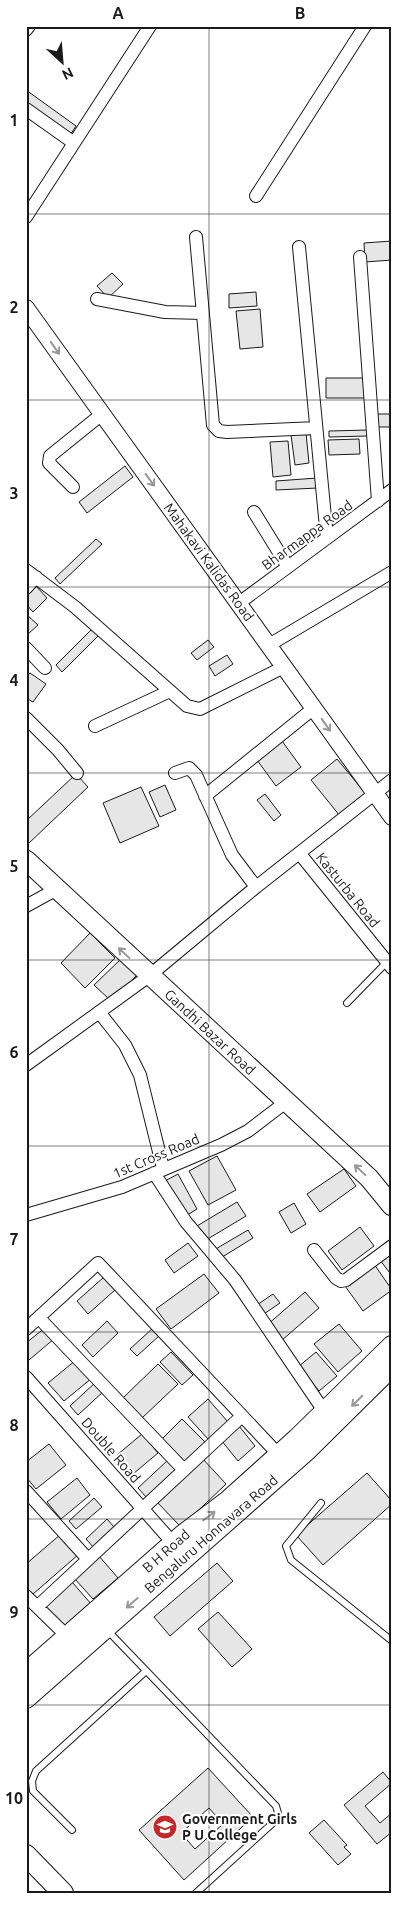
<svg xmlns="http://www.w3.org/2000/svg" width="418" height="1919" font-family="Ubuntu,sans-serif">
<rect width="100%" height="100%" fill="#fff"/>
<path fill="#e6e6e6" stroke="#1a1a1a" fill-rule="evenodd" d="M26,90l50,36 -7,11 -43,-31z
M392,241v19l-27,2 -1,-19z
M112,273l11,11 -15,14 -11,-12z
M256,292l1,14 -28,2v-14z
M260,309l3,38 -23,2 -4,-38z
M326,378h39v20h-39z
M374,414h18v13h-18z
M368,430v6l-39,1v-6z
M306,433l3,30 -14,2 -4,-30z
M359,439l1,15 -31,1 -1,-15z
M288,441l3,34 -18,2 -3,-35z
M125,466l8,11 -46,36 -8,-11z
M317,478l1,10 -42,2v-9z
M96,539l6,5 -42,40 -5,-6z
M35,585l12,13 -14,14 -7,-8v-11z
M26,614l12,11 -12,11z
M93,628l6,7 -37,37 -6,-7z
M208,640l6,7 -17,13 -6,-7z
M227,655l6,9 -18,12 -6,-10z
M30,673l16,11 -13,18 -7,-4v-21z
M282,741l19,26 -25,19 -19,-26z
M337,759l29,35 -26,22 -29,-36z
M76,774l12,13 -60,57 -2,-23z
M165,785l11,25 -16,7 -11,-25z
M141,787l18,39 -39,17 -17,-40z
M265,794l16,21 -7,6 -17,-21z
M90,933l25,25 -30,30 -24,-25z
M121,959l16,16 -26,26 -17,-16z
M217,1156l19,34 -28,15 -19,-34z
M344,1169l12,17 -36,26 -13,-18z
M178,1174l19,35 -13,8 -19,-36z
M237,1202l9,14 -40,24 -9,-14z
M294,1203l12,21 -15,9 -12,-21z
M360,1227l14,19 -32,24 -14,-19z
M248,1230l5,8 -34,21 -5,-9z
M188,1243l10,13 -24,17 -9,-13z
M392,1252v24l-12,-16z
M374,1264l18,26 -29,21 -18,-25z
M204,1274l15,19 -48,36 -15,-20z
M104,1277l11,13 -27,24 -11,-13z
M305,1292l14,16 -38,33 -14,-16z
M273,1294l7,9 -19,13 -7,-9z
M107,1321l11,12 -25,24 -11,-12z
M339,1324l23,27 -24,21 -24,-28z
M46,1327l9,11 -26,22 -3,-3v-14z
M153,1328l7,7 -23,21 -7,-7z
M171,1352l22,23 -11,10 -22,-23z
M316,1352l21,24 -18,15 -21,-24z
M76,1360l16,18 -28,23 -16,-18z
M158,1364l20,20 -36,34 -19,-20z
M97,1381l8,9 -27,25 -8,-9z
M208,1399l20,23 -20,17 -20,-22z
M182,1419l23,23 -21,20 -22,-23z
M239,1426l16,20 -17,15 -17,-21z
M142,1434l16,19 -25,21 -16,-19z
M49,1444l17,21 -30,24 -10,-12v-15z
M202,1458l24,26 -45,43 -25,-26z
M169,1459l9,9 -31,30 -9,-10z
M367,1473l25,28v3l-69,61 -27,-30z
M77,1478l13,17 -29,24 -14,-17z
M94,1498l8,9 -26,22 -7,-8z
M107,1519l8,9 -21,20 -8,-9z
M61,1534l18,20 -46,40 -7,-7v-23z
M99,1556l19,22 -25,21 -19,-21z
M217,1563l16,18 -63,55 -16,-19z
M72,1582l20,23 -29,24 -19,-23z
M218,1612l34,37 -20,18 -34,-38z
M208,1768l45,49 -69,63 -45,-50zM209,1808l14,16 -28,25 -14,-16z
M383,1772l9,11 -27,23 15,17 12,-10v19l-15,12 -33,-39z
M324,1820l23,25 -3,2 7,7 -13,11 -29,-32z"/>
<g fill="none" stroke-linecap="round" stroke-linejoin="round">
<defs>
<path id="service" d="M347,1003l40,-41
M321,1503l-35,43 5,14 101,81
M108,1631l168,175 2,7 -3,8 -79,72
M72,1830l-39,-39 -1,-10 4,-10 110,-100"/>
<path id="minor" d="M26,30l3,-4
M26,109l48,34
M256,196l109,-170
M26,217l124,-191
M196,237l17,188 6,6 8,1 89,-4
M299,247l28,291
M360,257l18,244
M97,299l68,13 38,1
M73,487l-24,-24 1,-7 52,-42
M254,512l34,55
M26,570l49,37 112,99 13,3 84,-42
M26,588l10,-11
M239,603l153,-113
M269,645l123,-73
M26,648l19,20
M26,718l32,32 19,23
M95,726l75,-35
M175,773l14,-5 7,7 36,80 24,32
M205,796l109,-88
M300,854l92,114
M26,906l31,-17
M99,1012l26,33 15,30 23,93
M26,1065l123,-89 107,-89 136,-107
M154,1173l32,49 49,58 89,131
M26,1215l96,-28 99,-42 27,-14 38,-29
M314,1250l22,28 5,3 5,-1 46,-34
M39,1318l145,152
M26,1329l72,-66 181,192
M26,1377l147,166
M26,1491l61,67
M26,1596l42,41
M37,1607l205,-191"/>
<path id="tertiary" d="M26,308l366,509"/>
<path id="secondary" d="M26,860l343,318 23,28"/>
<path id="primary" d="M26,1673l157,-138 45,-34 69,-62 95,-93
M26,1698l281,-248 85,-84
M26,1855l37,38"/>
</defs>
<use href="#service" stroke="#1a1a1a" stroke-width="8"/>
<use href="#minor" stroke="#1a1a1a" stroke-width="14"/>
<use href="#tertiary" stroke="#1a1a1a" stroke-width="18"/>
<use href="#secondary" stroke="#1a1a1a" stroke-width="21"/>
<use href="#primary" stroke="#1a1a1a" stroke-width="22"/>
<use href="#service" stroke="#fff" stroke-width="6"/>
<use href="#minor" stroke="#fff" stroke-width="12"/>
<use href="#tertiary" stroke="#fff" stroke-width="16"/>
<use href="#secondary" stroke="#fff" stroke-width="19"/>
<use href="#primary" stroke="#fff" stroke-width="20"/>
</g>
<defs><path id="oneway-shaft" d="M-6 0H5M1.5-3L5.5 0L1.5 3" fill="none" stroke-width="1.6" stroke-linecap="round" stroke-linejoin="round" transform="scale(1.25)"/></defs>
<g stroke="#989898">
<use href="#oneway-shaft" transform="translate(55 348) rotate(55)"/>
<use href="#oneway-shaft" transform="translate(150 480) rotate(54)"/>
<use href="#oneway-shaft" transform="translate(326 725) rotate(55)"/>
<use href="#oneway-shaft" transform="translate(124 953) rotate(-137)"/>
<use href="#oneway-shaft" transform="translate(360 1170) rotate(-137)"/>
<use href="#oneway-shaft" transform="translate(357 1401) rotate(135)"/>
<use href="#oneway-shaft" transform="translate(209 1516) rotate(-37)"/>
<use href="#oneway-shaft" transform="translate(132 1603) rotate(139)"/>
</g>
<path fill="none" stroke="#1a1a1a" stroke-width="1" stroke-opacity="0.55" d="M209,26v1867M26,214h366M26,400h366M26,587h366M26,773h366M26,960h366M26,1146h366M26,1332h366M26,1519h366M26,1705h366"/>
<defs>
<symbol id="university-disc" viewBox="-11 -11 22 22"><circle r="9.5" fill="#c62828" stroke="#fff"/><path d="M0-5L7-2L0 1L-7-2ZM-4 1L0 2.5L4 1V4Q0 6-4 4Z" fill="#fff"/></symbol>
</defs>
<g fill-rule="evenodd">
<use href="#university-disc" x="151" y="1813" width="28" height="28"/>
</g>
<g text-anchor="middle" stroke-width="4" stroke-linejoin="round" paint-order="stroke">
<g font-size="14" fill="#1a1a1a" stroke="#fff">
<text transform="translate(307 535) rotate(-36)" y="5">Bharmappa Road</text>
<text transform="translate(209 562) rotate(54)" y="5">Mahakavi Kalidas Road</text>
<text transform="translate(348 890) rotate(51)" y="5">Kasturba Road</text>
<text transform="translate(210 1032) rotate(43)" y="5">Gandhi Bazar Road</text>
<text transform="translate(156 1156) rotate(-23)" y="5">1st Cross Road</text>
<text transform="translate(111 1450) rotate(49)" y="5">Double Road</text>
<text transform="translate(211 1534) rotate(-41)" y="5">Bengaluru Honnavara Road</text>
<text transform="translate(166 1551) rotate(-41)" y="5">B H Road</text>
</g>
<g font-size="14" font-weight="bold" fill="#1a1a1a" stroke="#fff" text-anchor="start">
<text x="182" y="1824">Government Girls<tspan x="182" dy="16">P U College</tspan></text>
</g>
</g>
<rect width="418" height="1919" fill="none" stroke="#ffffff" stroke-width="55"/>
<g transform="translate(62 62) rotate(154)" stroke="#ffffff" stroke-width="4" paint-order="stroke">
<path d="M0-4L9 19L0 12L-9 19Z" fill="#1a1a1a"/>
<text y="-8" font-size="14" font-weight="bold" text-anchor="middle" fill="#1a1a1a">N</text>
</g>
<rect x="28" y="28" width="362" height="1864" fill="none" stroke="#1a1a1a" stroke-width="2"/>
<g font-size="16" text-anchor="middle" font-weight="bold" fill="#1a1a1a">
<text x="118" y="19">A</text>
<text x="300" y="19">B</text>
<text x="14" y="126">1</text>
<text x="14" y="313">2</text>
<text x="14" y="499">3</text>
<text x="14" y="686">4</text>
<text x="14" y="872">5</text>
<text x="14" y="1058">6</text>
<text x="14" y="1245">7</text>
<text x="14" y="1431">8</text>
<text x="14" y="1618">9</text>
<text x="14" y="1804">10</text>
</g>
</svg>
